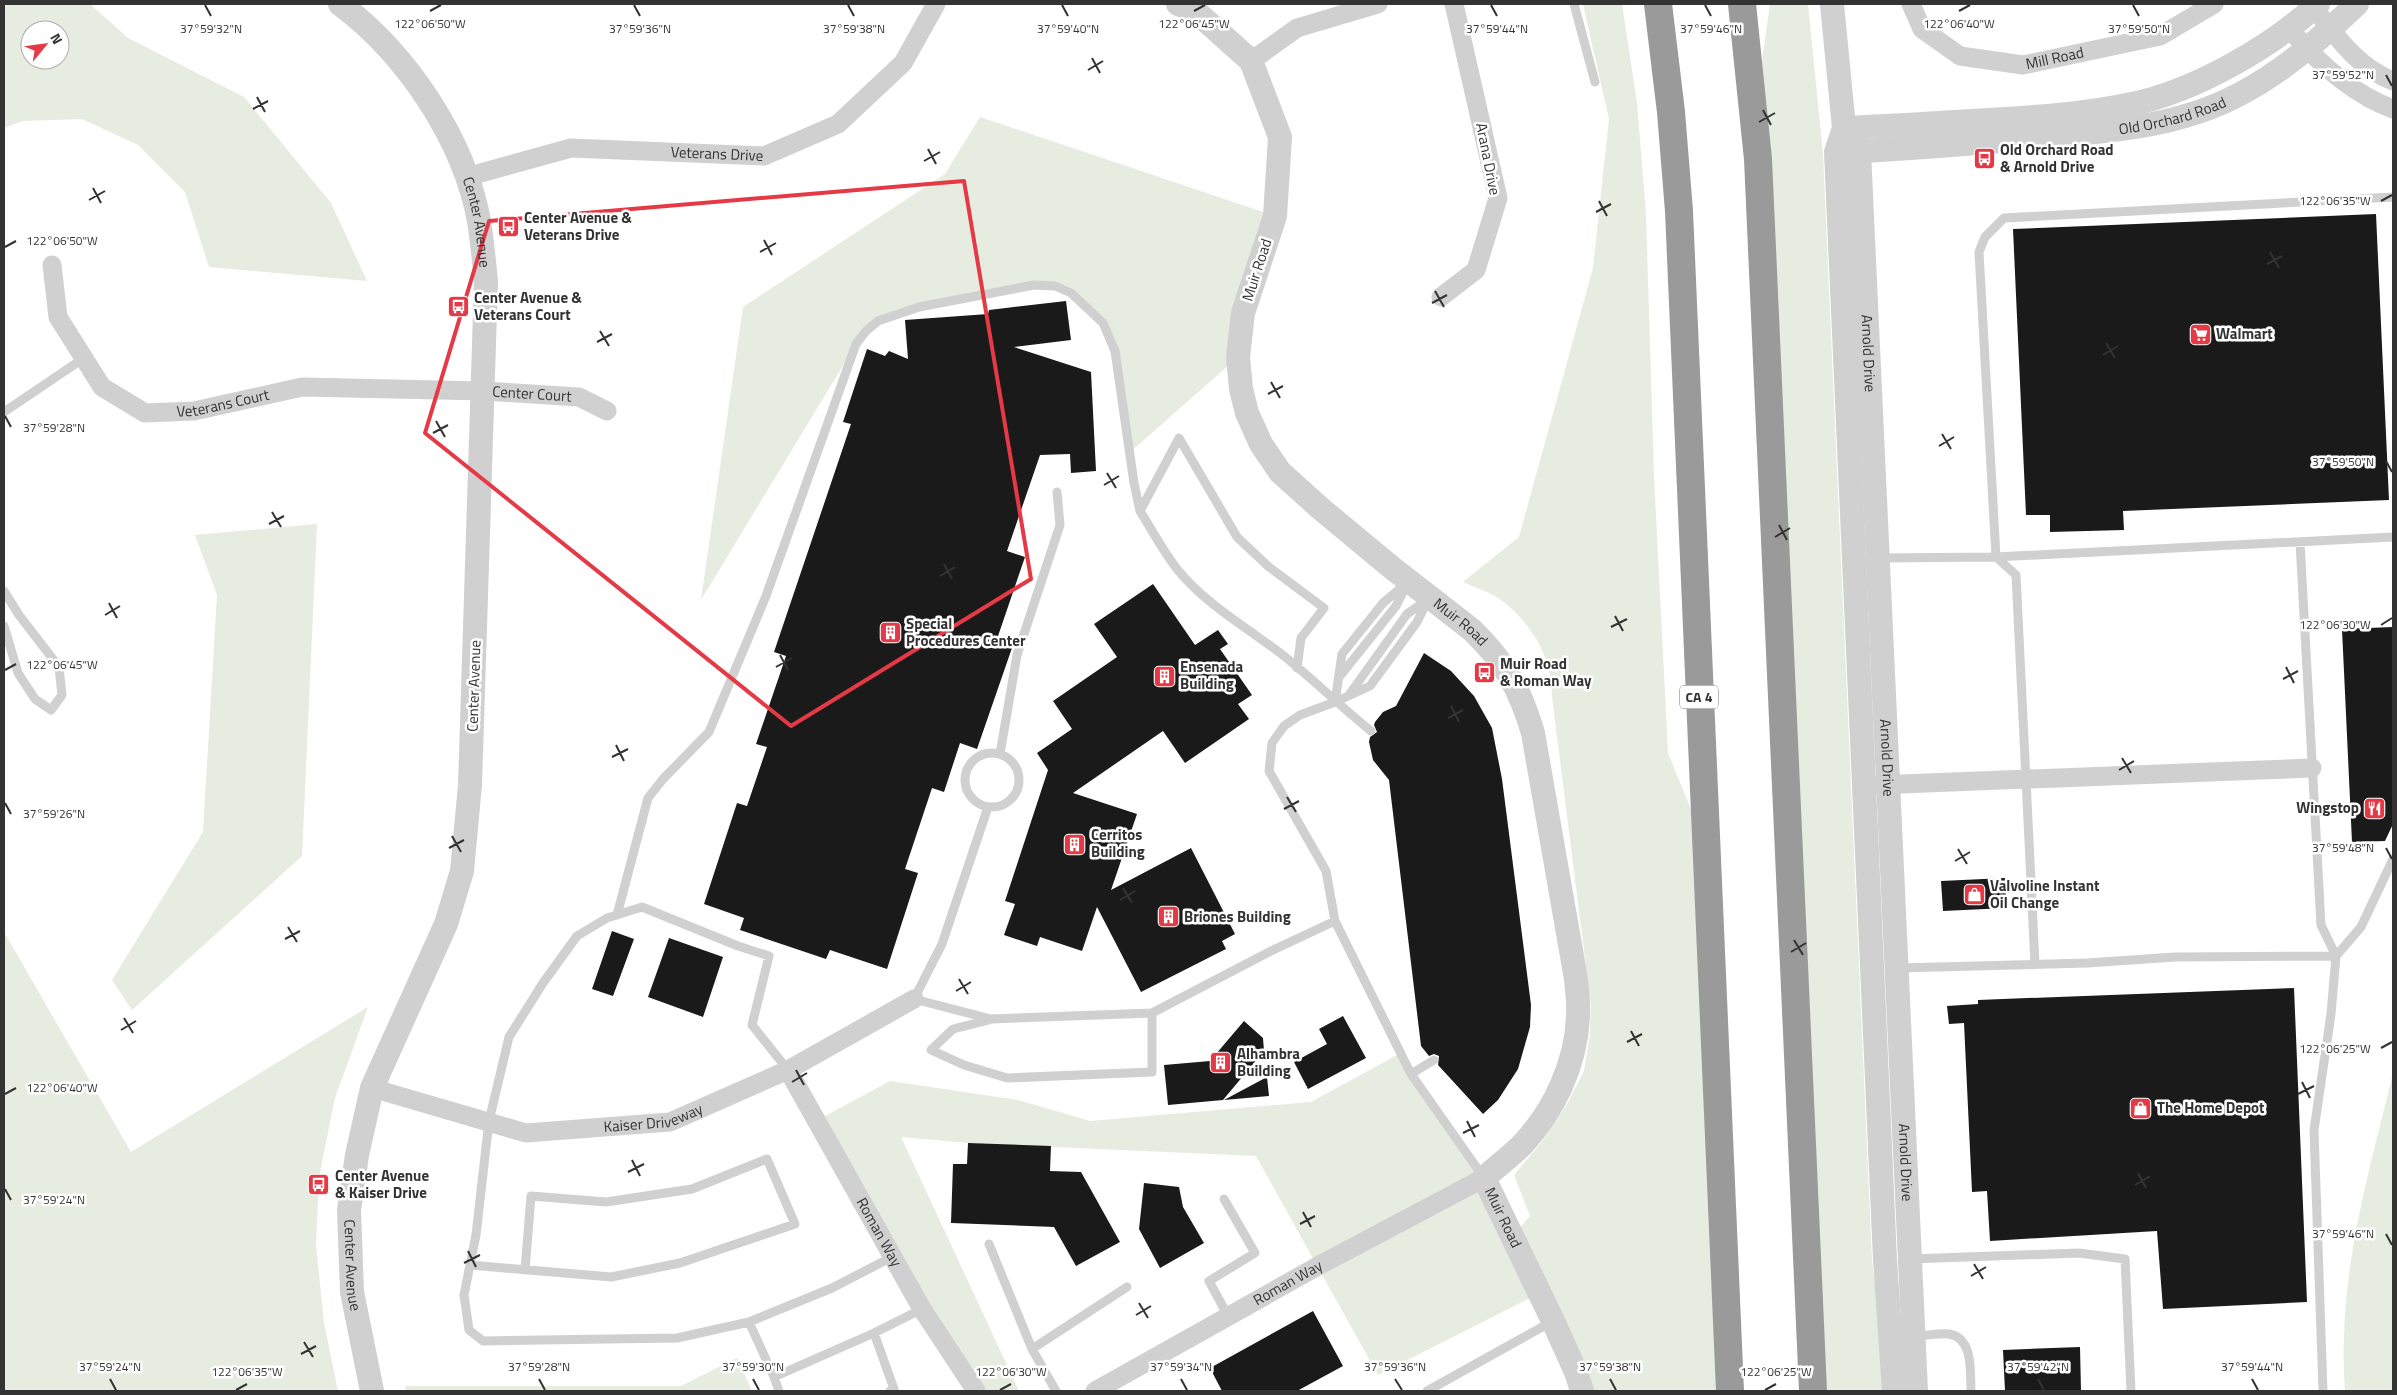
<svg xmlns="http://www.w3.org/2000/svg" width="2397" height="1395" font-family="'Titillium Web',sans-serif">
<rect width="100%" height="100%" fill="#fff"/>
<path fill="#e6ecdf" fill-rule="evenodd" d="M4,4h86l38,34 116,59 87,106 36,78 -158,-14 -24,-75 -47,-47 -56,-26 -59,2 -19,7zM30,30h30v30h-30z
M1583,4h39l15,99 9,111 8,262 14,277 38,93 24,545h-148l-42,-98 -162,82 -122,-219 -288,-13 -67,-6 118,254h-45l-158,-270 74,-40 128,19 72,21 221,-19 90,-49 67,101 45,81 17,-19 -16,-41 30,-36 22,-33 18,-35 6,-37 1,-28 -39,-309c0,-38 -17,-69 -47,-94 -11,-10 -29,-15 -42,-21l56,-45 74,-269 16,-149z
M1770,4h38l15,150 49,1106 15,131h-74l-58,-1279z
M980,117l295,99 -37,141 -109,96 -19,-117 -39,-43 -37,-8 -156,36 -22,23 -155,256 42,-293 202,-133z
M317,524l-15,332 -170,154 -20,-30 91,-148 14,-237 -22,-60z
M4,932l127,220 237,-145 -33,91 -16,79 -3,68 8,78 14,68h-334z
M2393,1073v318h-48c-1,-17 -2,-35 -1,-53 2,-90 28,-178 49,-265z
M737,1358l15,33h-346l-1,-5h276z"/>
<path fill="#1a1a1a" d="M2376,214l13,286 -266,11 1,19 -74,2v-17h-24l-13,-286z
M1066,301l5,39 -57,7 77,25 5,99 -25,2 -1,-19 -30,1 -33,96 18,6 -28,82 16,6 -36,104 -17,-6 -16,49 -12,-4 -27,81 13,4 -31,96 -57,-19 -4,9 -86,-29 4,-12 -40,-14 33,-101 10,3 20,-59 -11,-3 30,-88 -12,-4 77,-228 -8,-2 24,-73 18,7 4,-5 19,8 -3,-39 83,-6 1,-4z
M1153,584l42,61 23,-15 10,14 -8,5 32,46 -14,9 11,15 -64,44 -22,-32 -90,62 64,21 -26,76 80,-42 44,86 -13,7 4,8 -85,43 -44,-85 -15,44 -42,-14 -3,9 -33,-11 11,-31 -10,-3 43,-131 -11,-17 35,-24 -19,-28 64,-44 -23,-33z
M2393,627v197l-8,17 -33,1 -10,-213z
M1424,653l27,18 23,25 18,32 10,51 29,226 -1,22 -12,42 -20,31 -15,14 -45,-49 1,-9 -5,-2 -5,2 -8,-10 -32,-266 -16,-20 -4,-18 1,-5 7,-5 -3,-7 1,-3 8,-10 13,-6z
M2005,878l2,30 -64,3 -2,-30z
M612,931l22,8 -21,57 -21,-7z
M669,938l54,19 -20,60 -55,-20z
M2294,988l13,314 -144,7 -6,-78 -167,10 -3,-50 -15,1 -8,-169 -15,1 -2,-18 31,-2v-4z
M1343,1016l23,42 -58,31 -14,-27 33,-18 -8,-15z
M1244,1021l19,17 1,13 -41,49 -55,5 -4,-40 46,-4z
M1267,1077l2,19 -45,4z
M968,1143l83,3 -1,25 31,1 39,70 -44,24 -22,-39 -103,-4 2,-59h14z
M1144,1183l35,4 4,20 21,36 -44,25 -21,-39z
M1313,1311l30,55 -46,25h-75l-12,-23z
M2080,1347l1,44h-76l-2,-41z"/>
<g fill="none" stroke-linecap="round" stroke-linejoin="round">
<path stroke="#d0d0d0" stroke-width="9" d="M1574,4l21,78
M4,412l80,-54
M1879,558l117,-1 397,-20
M4,591l15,24 40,52 3,28 -11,15 -16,-11 -17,-26 -14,-47
M1297,668l4,-30 23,-30 -55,-41 -32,-30 -58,-99 -39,73c12,19 23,40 37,58 29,36 71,59 107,87 30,24 57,51 87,75
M1340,676l56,-70 10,-20
M1349,695l58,-81 20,-14
M1335,702l7,-48 41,-51 25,-21
M965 780a27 27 0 1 1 54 0a27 27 0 1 1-54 0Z
M1000,754l17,-99 43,-130 -3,-33
M988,807l-46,137 -28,55 77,20 161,-6 119,-62 64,-30 76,153 73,104
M617,915l31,-117 15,-19 46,-47 57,-136 90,-252 10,-13 12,-10 41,-14 115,-22 21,1 16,7 32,30 12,28 19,132 6,28
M1335,921l-9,-50 -57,-100 3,-28 12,-17 16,-11 35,-13 35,-16 47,-64 12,-24
M2035,964l-19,-389 -20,-18 -17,-305 6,-15 19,-19 389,-21
M1898,968l189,-5 88,-6 161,-1 -15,-31 -21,-383
M989,1020l-36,9 -22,21 33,15 43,13 145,-6v-59
M788,1070l-36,-45 17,-69 -31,-10 -96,-39 -35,11 -30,18 -34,47 -34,54 -20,84 -13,114 -12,60 5,35 14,11 194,-3 72,-16 25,55 100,-44 48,-24
M1411,1074l23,-14
M1224,1199l31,54 -46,28 19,35
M989,1244l43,105 24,42
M1911,1259l168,-6 46,6 6,132
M470,1265l141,12 69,-14 115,-39 -28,-65 -75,30 -86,13 -75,-6 -6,74
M749,1322l83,-34 60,-31
M874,1333l20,56 -4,2
M1914,1336c11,0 25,-3 35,-2 25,4 21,39 22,57
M1032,1349l95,-62
M774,1377l5,14
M1427,1391l126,-70
M2323,1391l-9,-261 17,-116 5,-58 25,-29 32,-68"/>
<g stroke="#d0d0d0" stroke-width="19">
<path id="s1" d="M1911,4l11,25 38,27 63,9 137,-29 54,-32"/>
<path d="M2314,8c23,29 43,59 79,73"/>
<path d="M2289,28c28,34 61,65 104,81"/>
<path d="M1251,61l46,-33 81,-24"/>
<path id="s2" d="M466,177l105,-29 193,8 74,-32 65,-61 33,-59"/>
<path id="s3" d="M52,265l6,52 44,70 43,26 49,-2 108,-24 182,4 95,6 28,14"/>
<path d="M1441,297l35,-27 22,-72 -44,-194"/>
<path d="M1876,785l436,-17"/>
<path id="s4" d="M788,1070l134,239 54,82"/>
<path id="s5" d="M372,1088l154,45 144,-11 118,-52 126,-71"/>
<path id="s6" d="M1095,1391l223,-125 166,-88"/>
</g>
<g stroke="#d0d0d0" stroke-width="24">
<path id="s7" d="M340,4c66,49 124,135 139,217 3,19 5,40 7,60l-16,504 -8,86 -16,53 -74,164 -15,67 -8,55 3,82 20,99"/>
<path id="s8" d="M1178,4l16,6 57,51 29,76 -5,79 -32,97 -5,44 3,32 6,24 14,31 19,28 40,36 71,59 81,63c33,32 48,59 61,103l43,246c1,12 3,25 2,38 -2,47 -24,94 -56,128 -12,12 -26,22 -38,33l69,143 23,51 6,19"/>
<path d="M1832,4l12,124 -8,24 49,1108 9,131"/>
<path id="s9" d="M1844,128l15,23 57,1240"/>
<path d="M1844,128c48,-2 96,-5 145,-8 48,-3 96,-6 143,-16 63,-13 139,-57 186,-100"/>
<path id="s10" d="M1844,152c61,-3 122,-8 182,-13 73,-7 149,-10 214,-45 44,-23 82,-57 117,-90"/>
</g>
<path stroke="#9a9a9a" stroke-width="28" d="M1658,4l13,108 8,99 51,1180
M1742,4l16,155 55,1232"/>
</g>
<path fill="none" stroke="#e63946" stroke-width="4" stroke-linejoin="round" d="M964,181l67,398 -240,147 -366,-293 64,-212z"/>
<path fill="none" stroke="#333" stroke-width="2" d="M205,5l6,11M634,5l6,11M848,5l6,11M1062,5l6,11M1491,5l6,11M1705,5l6,11M2133,5l6,11M430,11l11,-6M1194,11l11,-6M1959,11l11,-6M1092,58l8,15M1088,70l15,-9M2386,75l6,11M257,97l8,15M253,109l15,-8M1763,110l8,15M1759,122l16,-9M928,149l8,15M924,161l16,-9M93,188l8,15M89,200l16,-9M1599,201l8,15M2381,201l11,-6M1596,212l15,-8M764,240l8,15M5,247l11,-6M760,252l16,-9M2270,252l9,16M2267,264l15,-8M1435,291l9,16M1432,303l15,-8M600,331l9,15M597,342l15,-8M2106,343l9,15M2103,355l15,-9M1271,382l9,16M1268,394l15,-8M5,416l6,11M436,421l9,16M433,433l15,-8M1942,434l9,15M1939,446l15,-9M2386,461l6,11M1107,473l9,15M1104,485l15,-9M272,512l9,15M269,524l15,-8M1779,525l8,15M1775,537l15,-9M944,564l8,15M940,576l15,-9M109,603l8,15M105,615l15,-9M1615,616l8,15M2381,625l11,-7M1611,627l16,-8M780,655l8,15M776,667l16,-9M2286,667l8,16M5,670l11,-6M2283,679l15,-8M1451,706l8,16M1448,718l15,-8M616,745l8,16M612,757l16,-8M2122,758l9,15M2119,770l15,-9M1287,797l9,15M5,803l6,11M1284,809l15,-8M452,836l9,16M449,848l15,-8M2386,848l6,11M1958,849l9,15M1955,861l15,-9M1123,888l9,15M1120,900l15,-9M288,927l9,15M285,939l15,-8M1794,940l9,15M1791,952l15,-9M959,979l9,15M956,991l15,-9M124,1018l9,15M121,1030l15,-9M1631,1031l8,15M1627,1042l15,-8M2381,1048l11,-6M796,1070l8,15M792,1082l15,-9M2302,1082l8,16M5,1094l11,-6M2298,1094l16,-8M1467,1121l8,16M1463,1133l16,-8M632,1160l8,16M628,1172l16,-8M2138,1173l8,15M2135,1185l15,-9M5,1189l6,11M1303,1212l8,15M1300,1224l15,-8M2386,1234l6,11M468,1251l8,16M464,1263l16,-8M1974,1264l9,15M1971,1276l15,-9M1139,1303l9,15M1136,1315l15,-9M304,1342l9,15M301,1354l15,-8M110,1379l6,11M539,1379l6,11M753,1379l6,11M1181,1379l6,11M1395,1379l7,11M1610,1379l6,11M2038,1379l6,11M2252,1379l6,11M236,1390l11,-6M1000,1390l11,-6M1765,1390l11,-6"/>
<defs>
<symbol id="bus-square" viewBox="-11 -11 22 22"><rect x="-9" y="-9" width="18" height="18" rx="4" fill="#e63946" stroke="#fff"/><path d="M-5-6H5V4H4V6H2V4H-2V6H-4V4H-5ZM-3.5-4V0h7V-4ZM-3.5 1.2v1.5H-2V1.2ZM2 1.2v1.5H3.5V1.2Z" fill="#fff"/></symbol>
<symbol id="supermarket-square" viewBox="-11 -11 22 22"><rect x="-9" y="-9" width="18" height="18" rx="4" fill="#e63946" stroke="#fff"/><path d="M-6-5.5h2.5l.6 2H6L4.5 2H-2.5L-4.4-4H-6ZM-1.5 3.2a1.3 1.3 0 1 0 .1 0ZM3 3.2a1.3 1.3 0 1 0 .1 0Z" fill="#fff"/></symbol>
<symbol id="building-square" viewBox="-11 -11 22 22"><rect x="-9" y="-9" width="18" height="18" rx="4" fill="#e63946" stroke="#fff"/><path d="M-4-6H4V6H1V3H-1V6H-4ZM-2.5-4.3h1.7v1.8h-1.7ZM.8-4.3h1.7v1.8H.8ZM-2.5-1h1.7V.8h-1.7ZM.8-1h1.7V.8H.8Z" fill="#fff"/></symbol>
<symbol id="restaurant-square" viewBox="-11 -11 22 22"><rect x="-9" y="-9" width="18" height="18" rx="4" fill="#e63946" stroke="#fff"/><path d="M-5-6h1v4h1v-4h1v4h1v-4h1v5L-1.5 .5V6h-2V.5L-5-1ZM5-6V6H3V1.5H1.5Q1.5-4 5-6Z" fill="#fff"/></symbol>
<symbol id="shop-square" viewBox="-11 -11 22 22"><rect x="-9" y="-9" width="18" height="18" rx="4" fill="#e63946" stroke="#fff"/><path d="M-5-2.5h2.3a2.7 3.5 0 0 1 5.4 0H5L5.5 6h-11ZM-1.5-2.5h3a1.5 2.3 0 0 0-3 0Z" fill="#fff"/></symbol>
</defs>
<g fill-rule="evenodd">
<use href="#bus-square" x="1972" y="146" width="25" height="25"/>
<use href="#bus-square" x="496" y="214" width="25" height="25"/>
<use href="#bus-square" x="446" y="294" width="25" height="25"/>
<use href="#supermarket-square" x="2188" y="322" width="25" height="25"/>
<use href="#building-square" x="878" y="620" width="25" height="25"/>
<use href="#bus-square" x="1472" y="660" width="25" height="25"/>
<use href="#building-square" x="1152" y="664" width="25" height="25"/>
<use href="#restaurant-square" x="2362" y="796" width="25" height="25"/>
<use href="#building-square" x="1062" y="832" width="25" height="25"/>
<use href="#shop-square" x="1962" y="882" width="25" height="25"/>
<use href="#building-square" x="1156" y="904" width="25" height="25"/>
<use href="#building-square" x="1208" y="1050" width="25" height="25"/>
<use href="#shop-square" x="2128" y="1096" width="25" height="25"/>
<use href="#bus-square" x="306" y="1172" width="25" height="25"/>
</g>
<g text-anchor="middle" stroke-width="5" stroke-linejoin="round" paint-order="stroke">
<rect fill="#fff" stroke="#707070" stroke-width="1" x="1680" y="685.5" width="38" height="23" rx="4"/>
<g font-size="14" font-weight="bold" fill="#333">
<text x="1699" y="702">CA 4</text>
</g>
<g font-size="15" fill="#333" stroke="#fff">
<text dy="5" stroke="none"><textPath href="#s1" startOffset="170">Mill Road</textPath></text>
<text dy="5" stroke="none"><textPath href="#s10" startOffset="331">Old Orchard Road</textPath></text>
<text dy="5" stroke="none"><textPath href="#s2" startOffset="255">Veterans Drive</textPath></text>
<text transform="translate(1488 159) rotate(79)" y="5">Arana Drive</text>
<text dy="5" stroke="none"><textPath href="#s7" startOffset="264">Center Avenue</textPath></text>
<text transform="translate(1257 270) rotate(-72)" y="5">Muir Road</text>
<text dy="5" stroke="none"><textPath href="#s9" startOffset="230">Arnold Drive</textPath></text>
<text dy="5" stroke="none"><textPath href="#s3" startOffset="575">Center Court</textPath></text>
<text dy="5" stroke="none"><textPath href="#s3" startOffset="264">Veterans Court</textPath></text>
<text dy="5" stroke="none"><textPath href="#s8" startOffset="760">Muir Road</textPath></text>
<text transform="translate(474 686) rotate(-88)" y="5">Center Avenue</text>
<text dy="5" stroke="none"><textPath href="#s9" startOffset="635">Arnold Drive</textPath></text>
<text dy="5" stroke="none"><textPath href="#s5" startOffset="289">Kaiser Driveway</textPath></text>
<text dy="5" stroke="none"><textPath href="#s9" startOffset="1040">Arnold Drive</textPath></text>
<text dy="5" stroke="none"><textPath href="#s8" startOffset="1420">Muir Road</textPath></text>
<text dy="5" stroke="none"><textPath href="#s4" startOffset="186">Roman Way</textPath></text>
<text dy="5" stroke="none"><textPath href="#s7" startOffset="1329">Center Avenue</textPath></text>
<text dy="5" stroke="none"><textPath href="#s6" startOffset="221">Roman Way</textPath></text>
</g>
<g font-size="15" font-weight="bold" fill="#333" stroke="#fff" text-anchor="start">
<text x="2000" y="155">Old Orchard Road<tspan x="2000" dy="17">&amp; Arnold Drive</tspan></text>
<text x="524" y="223">Center Avenue &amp;<tspan x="524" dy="17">Veterans Drive</tspan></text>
<text x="474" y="303">Center Avenue &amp;<tspan x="474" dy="17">Veterans Court</tspan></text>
<text x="2216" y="339">Walmart</text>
<text x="906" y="629">Special<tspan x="906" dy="17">Procedures Center</tspan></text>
<text x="1500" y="669">Muir Road<tspan x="1500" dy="17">&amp; Roman Way</tspan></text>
<text x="1180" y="672">Ensenada<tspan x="1180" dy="17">Building</tspan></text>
<text x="2359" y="813" text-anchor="end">Wingstop</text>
<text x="1091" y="840">Cerritos<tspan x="1091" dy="17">Building</tspan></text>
<text x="1990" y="891">Valvoline Instant<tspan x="1990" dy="17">Oil Change</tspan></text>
<text x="1184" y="922">Briones Building</text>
<text x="1237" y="1059">Alhambra<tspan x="1237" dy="17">Building</tspan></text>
<text x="2157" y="1113">The Home Depot</text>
<text x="335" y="1181">Center Avenue<tspan x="335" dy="17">&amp; Kaiser Drive</tspan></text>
</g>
</g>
<g font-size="12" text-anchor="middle" fill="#333" stroke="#fff" stroke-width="5" stroke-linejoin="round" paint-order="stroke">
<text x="430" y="28">122°06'50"W</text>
<text x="1194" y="28">122°06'45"W</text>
<text x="1959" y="28">122°06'40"W</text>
<text x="211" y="33">37°59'32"N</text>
<text x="640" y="33">37°59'36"N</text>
<text x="854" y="33">37°59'38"N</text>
<text x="1068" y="33">37°59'40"N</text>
<text x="1497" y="33">37°59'44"N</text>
<text x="1711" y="33">37°59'46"N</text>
<text x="2139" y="33">37°59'50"N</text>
<text x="2343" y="79">37°59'52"N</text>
<text x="2335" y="205">122°06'35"W</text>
<text x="62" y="245">122°06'50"W</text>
<text x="54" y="432">37°59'28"N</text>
<text x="2343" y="466">37°59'50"N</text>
<text x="2335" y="629">122°06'30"W</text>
<text x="62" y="669">122°06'45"W</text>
<text x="54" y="818">37°59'26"N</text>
<text x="2343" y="852">37°59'48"N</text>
<text x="2335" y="1053">122°06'25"W</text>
<text x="62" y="1092">122°06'40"W</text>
<text x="54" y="1204">37°59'24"N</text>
<text x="2343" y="1238">37°59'46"N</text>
<text x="110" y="1371">37°59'24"N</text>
<text x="539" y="1371">37°59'28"N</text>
<text x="753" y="1371">37°59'30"N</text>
<text x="1181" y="1371">37°59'34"N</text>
<text x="1395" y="1371">37°59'36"N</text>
<text x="1610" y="1371">37°59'38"N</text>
<text x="2038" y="1371">37°59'42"N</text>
<text x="2252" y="1371">37°59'44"N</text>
<text x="247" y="1376">122°06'35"W</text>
<text x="1011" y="1376">122°06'30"W</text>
<text x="1776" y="1376">122°06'25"W</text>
</g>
<rect width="2397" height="1395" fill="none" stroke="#333333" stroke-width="10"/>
<g transform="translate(45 45) rotate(61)"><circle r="24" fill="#ffffff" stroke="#adadad"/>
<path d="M0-4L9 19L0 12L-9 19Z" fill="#e63946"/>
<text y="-8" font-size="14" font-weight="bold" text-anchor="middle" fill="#333333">N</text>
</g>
</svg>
